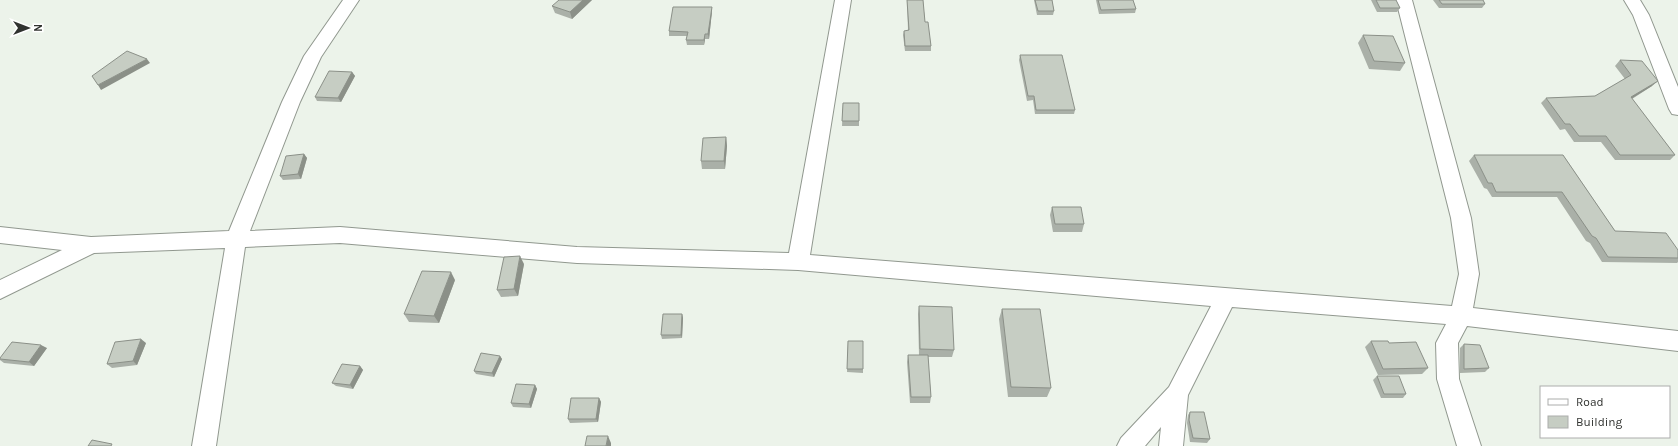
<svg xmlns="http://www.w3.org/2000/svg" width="1678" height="446" font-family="Karla,sans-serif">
<rect width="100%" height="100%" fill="#ecf3ea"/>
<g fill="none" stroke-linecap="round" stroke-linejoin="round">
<defs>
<path id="street" d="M343,0h16l-38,57 -21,45 -50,129 90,-4 237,20 212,6 46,-253h16l-41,255 642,51 7,-32 -8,-56 -55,-218h16l59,218 8,56 -6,34 205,23v20l-211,-25 -9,17 1,36 22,67h-24l-20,-67 -1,-36 10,-19 -214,-17 -44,88 -5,51h-24l2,-19 -16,19h-28l4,-8 48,-51 42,-81 -413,-36 -221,-7 -237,-20 -95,4 -29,199h-24l33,-198 -131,5 -94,46v-19l62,-30 -62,-7v-16l91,10 138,-6 53,-129 22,-46z
M1624,0h16l9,15 29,72v28l-6,-1 -3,-5 -36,-94z"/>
</defs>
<use href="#street" stroke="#91988f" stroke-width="2"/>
<use href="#street" fill="#fff" fill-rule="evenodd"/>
</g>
<path fill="#aab0a8" d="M592,0l-20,19 -17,-6 -3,-7z
M907,0h16l2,22 6,24v5h-26l-2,-16 1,-4 4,-1z
M1034,0h18l2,11 -1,4h-16z
M1096,0h37l3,9 -1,4 -36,1z
M1371,0h25l4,8 -3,4h-20z
M1433,0h50l2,4 -3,4h-43z
M712,7v4l-3,28h-4l-1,6h-17l-1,-5 1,-4h-18v-5z
M1363,35l42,28 -5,8 -31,-2 -11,-26z
M1020,55l55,55 -1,4h-39l-2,-14 -6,1 -8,-41z
M1620,60l32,26 -20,13 43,56 -5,5h-55l-14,-18h-27l-9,-13 -5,1 -19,-27 5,-5 49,-2 30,-17 -10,-13z
M352,72l3,4 -14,26 -24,-1 -2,-4z
M843,103h16v23h-17z
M726,137l1,9 -2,23h-23l-1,-8z
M304,154l3,4 -6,21 -18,1 -3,-4z
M1474,155h89l52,76 63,19v12l-1,1 -75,-1 -12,-19 -4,-2 -29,-44h-65l-5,-8 -3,-1 -15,-27z
M1052,207l32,17 -2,8h-29l-3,-17z
M524,264l-6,32 -17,1 -4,-7z
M455,280l-16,43 -30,-1 -5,-8z
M919,306l35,44 -2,7h-24l3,40 -1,6h-20l-3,-41 1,-7h11l-1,-41z
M1002,309l49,79 -4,9h-39l-9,-78z
M682,314l1,4 -1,20 -20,1 -1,-4z
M848,341h15v32l-16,-1z
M1371,341l18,2 39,25 -6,6 -44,1 -13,-28z
M146,343l-9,22 -25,3 -5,-4z
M1464,344l25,24 -4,4 -25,1v-25z
M47,348l-13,18 -30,-3 -4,-3v-2z
M500,356l2,3 -8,18 -18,-3 -2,-3z
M360,366l3,4 -10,19 -17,-3 -4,-3z
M1377,376l29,18 -3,4h-22l-8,-18z
M535,385l2,4 -6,19 -18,-1 -2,-4z
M599,398l2,4 -3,20 -28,1 -2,-4z
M1190,412l20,27 -3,4 -17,-1 -3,-19 1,-8z"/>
<path fill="#8b9088" d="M583,0h9l-20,19 -2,-7z
M712,7v4l-3,28 -1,-5z
M705,34v5l-1,6v-5z
M147,59l3,4 -49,27 -3,-5z
M352,72l3,4 -14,26 -3,-4z
M1658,81l-6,5 -26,16 5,-5z
M726,137l1,9 -2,23 -1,-8z
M304,154l3,4 -6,21 -3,-5z
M520,256l4,8 -6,32 -4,-7z
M451,272l4,8 -16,43 -5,-7z
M682,314l1,4 -1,20 -1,-3z
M141,339l5,4 -9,22 -4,-4z
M41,345l6,3 -13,18 -5,-4z
M500,356l2,3 -8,18 -2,-4z
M360,366l3,4 -10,19 -3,-4z
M535,385l2,4 -6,19 -2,-4z
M599,398l2,4 -3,20 -2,-3z
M608,436l3,7v3h-5z"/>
<path fill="#c6cdc3" stroke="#8b9088" d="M559,0h24l-13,12 -18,-6z
M907,0h16l2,22h3l3,24h-26l-1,-15 5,-1z
M1035,0h17l2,11h-16z
M1098,0h35l3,9 -35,1z
M1376,0h20l4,8h-20z
M1439,0h44l2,4h-43z
M673,7h39l-4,27h-3l-1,6h-18l2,-8 -19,-1z
M1363,35l30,1 12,27 -31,-2z
M127,51l20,8 -49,26 -6,-9z
M1020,55h42l13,55h-39l-2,-14h-6z
M1620,60l22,1 16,20 -27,16 44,58h-55l-14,-19h-27l-9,-12h-5l-19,-26 49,-2 36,-21z
M329,71l23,1 -14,26 -23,-1z
M843,103h16v18h-17z
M726,137l-2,24h-23l2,-23z
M304,154l-6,20 -18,2 6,-20z
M1474,155h89l52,76 51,2 12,17v8l-70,-1 -12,-19 -4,-2 -30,-44h-66l-4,-9h-4z
M1052,207h29l3,17h-29z
M520,256l-6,33 -17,1 7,-33z
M422,271l29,1 -17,44 -30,-2z
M919,306l33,1 2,43 -34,-1z
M1002,309h38l11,79 -40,-1z
M663,314h19l-1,21h-20z
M141,339l-8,22 -26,3 8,-22z
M848,341h15v28h-16z
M1371,341h17l1,2 27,-1 12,26 -45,1z
M12,342l29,3 -12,17 -29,-3v-1z
M1464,344l16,1 9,23 -25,1z
M481,353l19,3 -8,17 -18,-2z
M908,355h20l3,42h-20z
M342,364l18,2 -10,19 -18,-2z
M1377,376h22l7,18h-22z
M516,384l19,1 -6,19 -18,-1z
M571,398h28l-3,21h-28z
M1190,412h14l6,27 -17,-1 -4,-18z
M587,436h21l-2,10h-21z
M92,440l20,4 -1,2h-23z"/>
<rect x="1540" y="386" width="130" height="52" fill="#ffffff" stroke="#acadac"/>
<rect x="1548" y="399" width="20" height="6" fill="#ffffff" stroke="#acadac"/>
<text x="1576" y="406" font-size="12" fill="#30322f">Road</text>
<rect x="1548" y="416" width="20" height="12" fill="#c6cdc3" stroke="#acadac"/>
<text x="1576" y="426" font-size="12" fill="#30322f">Building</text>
<g transform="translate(28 28) rotate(90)" stroke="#ffffff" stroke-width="3" paint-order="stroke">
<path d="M0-3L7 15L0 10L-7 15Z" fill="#30322f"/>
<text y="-6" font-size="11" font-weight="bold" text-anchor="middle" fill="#30322f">N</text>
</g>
</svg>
